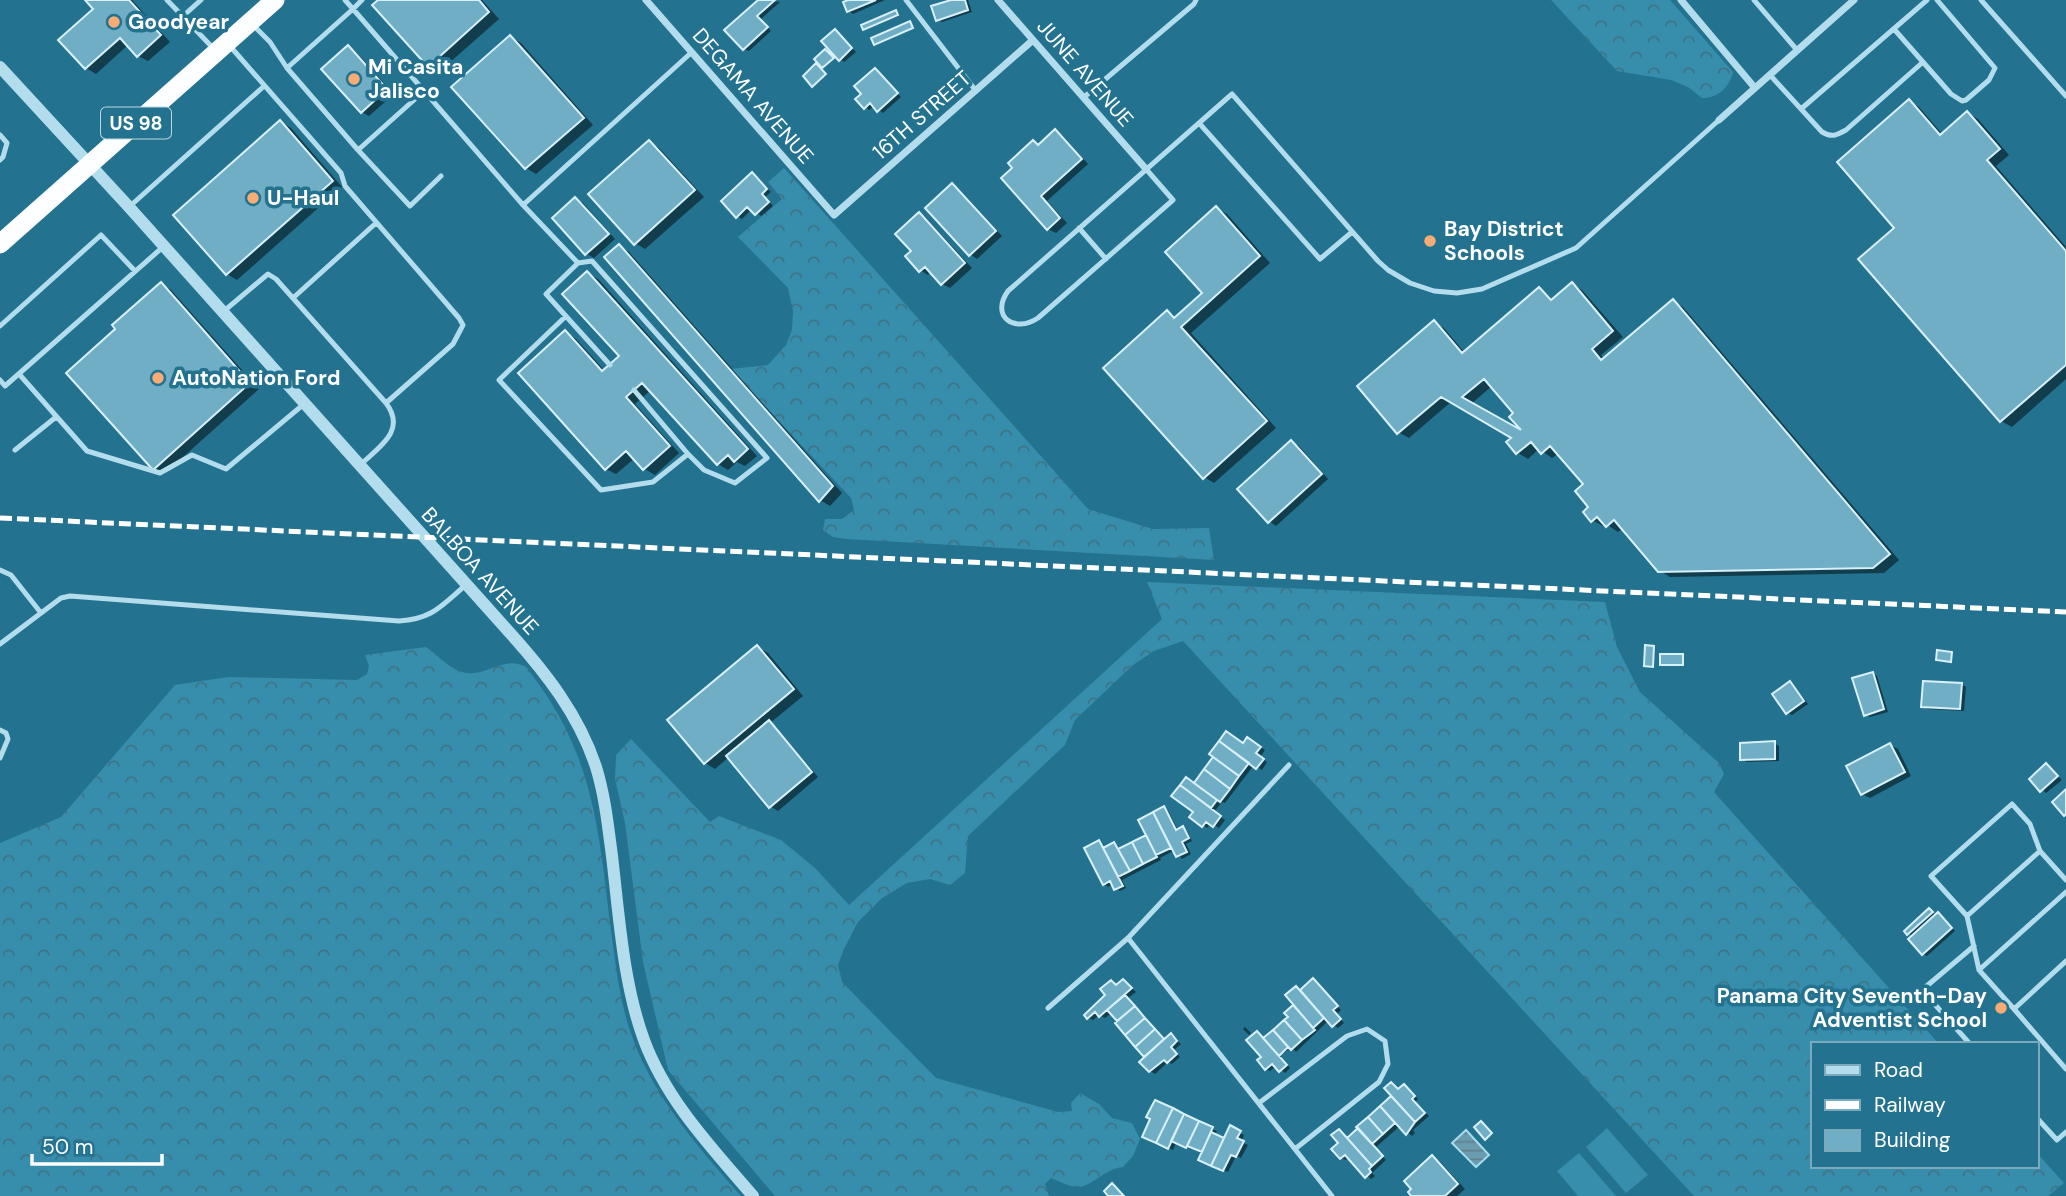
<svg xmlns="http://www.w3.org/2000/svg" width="2066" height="1196" font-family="'DM Sans',sans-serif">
<defs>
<pattern id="forest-crowns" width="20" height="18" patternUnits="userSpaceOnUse" patternTransform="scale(1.75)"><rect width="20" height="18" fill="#378dac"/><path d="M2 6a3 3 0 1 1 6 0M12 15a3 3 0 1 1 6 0" fill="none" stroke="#3f7386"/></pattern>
<pattern id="water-rules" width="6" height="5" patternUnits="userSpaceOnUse" patternTransform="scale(1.75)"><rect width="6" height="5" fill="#6a9caf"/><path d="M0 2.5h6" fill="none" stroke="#60808c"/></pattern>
</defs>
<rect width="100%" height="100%" fill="#23728f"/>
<path fill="url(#forest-crowns)" d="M1551,0h119l63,72c-4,16 -15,26 -31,26l-14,-11 -17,-7 -54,-9z
M784,168l304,341 65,20 56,-1 5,32 -367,-21 -14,-2 -10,-7 2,-11h17l12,-9 -3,-12 -121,-129 38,-4 18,-20 6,-15 1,-19 -5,-23 -50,-51 44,-38 -14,-17z
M1147,582l458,20 12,45 23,45 79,71 5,11 -10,18 225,252h-127v122h224v-14l28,31 -16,13h-354l-511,-555 -29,10 -21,14 -58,55 -10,25 -97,91 -3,37 -15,12 -20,-6 -23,4 -25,15 -24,24 -14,27 -6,16 4,17 94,96 122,34 14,-1 -1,-8 9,-10 19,11 13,14 20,5 8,16 -7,17 -10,11c-19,2 -32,20 -45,20 -8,0 -19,-6 -27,-9l-6,6 4,12h-274l-107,-126 -25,-108 -18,-139 -10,-44 1,-24 15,-16 79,83 9,-6 62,24 34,28 34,37 313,-286z
M426,647c13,9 26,25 42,26 21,2 37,-18 58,-6 68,86 72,159 85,263 5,37 9,75 22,109 22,60 67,110 108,157h-741v-353l61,-26 114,-132 53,-8 129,3 10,-6 2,-8 -4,-11z"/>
<path fill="#378dac" d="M1607,1128l41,47 -22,18 -40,-46z
M1579,1153l37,43h-38l-21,-25z"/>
<path fill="url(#water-rules)" stroke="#a7dced" stroke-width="2" d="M1466,1130l23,25 -13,12 -24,-24z"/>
<path fill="#0007" fill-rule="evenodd" d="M88,0h44l38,42 -22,19 -10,-5 -10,-11 -32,29 -10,-6 10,-59z
M380,0h102l17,19 -60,53 -10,-6z
M761,0l19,2 -19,17 10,12 -22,20 -5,-2z
M853,0h32l-32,14 -4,-3z
M956,0h12l4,12 -30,10 -5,-3z
M896,12l3,4 -34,13z
M835,31l21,21 -12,10 -4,-3z
M511,37l10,6 72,82 -57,49 -10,-6z
M348,47l8,5 38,42 -25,22 -7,-4z
M875,70l26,27 -18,16 -9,-7 -5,4 -4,-3z
M1909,101l10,6 24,28 24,-22 11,6 31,36 -13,11 70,81v132l-54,48 -11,-6 -141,-162 36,-31z
M280,122l11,6 51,59 -105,93 -10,-6z
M1056,131l7,5 25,28 -41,37 20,22 -11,10 -8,-4 -33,-61 18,-26 7,4z
M649,142l10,6 45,49 -59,52 -10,-6z
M752,174l19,18 -6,5 8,9 -12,10 -9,-7 -10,10 -5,-3z
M952,185l8,5 42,46 -25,23 -7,-5z
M576,199l7,4 32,36 -21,19 -7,-4 -33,-36z
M1216,208l11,6 43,49 -79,70 85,95 -62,55 -10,-6 -37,-165 9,6 28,-25z
M919,214l7,4 46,50 -22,20 -8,-4 -11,-13 -3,4 -8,-5 -7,-19z
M619,246l10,6 213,241 -12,13 -10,-6z
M587,273l11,6 159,177 -12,10 -8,-4 -9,8 -10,-6 -67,-74 -16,14 44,49 -24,22 -10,-6 -10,-11 -19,16 -10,-5 -40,-136 10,6 29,32 16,-14z
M161,284l10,6 88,99 -95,85 -10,-6 -37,-139z
M1572,284l10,6 41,47 -22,18 4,4 68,-58 10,6 216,253 -15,13 -214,4 -11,-7 -36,-42 -5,4 -12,-8 -3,2 -11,-6 -6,-36 -27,-31 -7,5 -13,-9 -11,10 -10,-6 -9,-11 5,-4 -62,-37 -43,37 -11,-6 36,-110 10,6 21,25 75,-64 14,11zM1492,386l24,27 11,22 -56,-31z
M1291,442l8,4 29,33 -52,47 -7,-5z
M757,647l11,6 35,43 -33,27 6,4 42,50 -40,34 -8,-5 -41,-49 -14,12 -10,-6z
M1654,648v19l-7,-1z
M1872,673l5,3 11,36 -18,5 -5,-3z
M1790,683l4,3 14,18 -16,11 -4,-2z
M1961,684l5,3 -2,24 -36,-2 -5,-3z
M1252,741l13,9 -5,7 7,5 -5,8 -8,-5 -29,38 -3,-1 -8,10 11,8 -6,8 -8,-5 -4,5 -4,-3 -7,-14 -22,-15 12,-17 9,6 21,-29z
M1774,743l5,3v15l-32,1 -5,-3z
M1890,745l8,4 13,27 -41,22 -8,-4z
M2046,765l16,15 -16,13 -15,-14z
M1164,808l4,3 10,19 4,-2 5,3 5,10 -6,3 5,10 -9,5 -7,-9 -15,8 1,2 -39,20 4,8 -6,3 -7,-7 -5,3 -4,-3 -5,-42 7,6 8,-4 7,6 27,-14 -8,-15z
M1931,911l5,5 2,-2 5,3 12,14 -28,25 -4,-2 -10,-17 -7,-6z
M1313,980l28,30 -4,4 7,9 -6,5 -10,-7 -32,31 -5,-5 -11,9 10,12 -5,5 -8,-7 -7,5 -4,-2 -9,-36 8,6 25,-21 -4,-5 9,-8 1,-17 5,3z
M1124,981l12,11 -8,6 38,42 5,-5 10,9 -7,6 6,7 -8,7 -4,-2 -13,12 -5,-3 -3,-14 -30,-33 3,-3 -8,-8 -7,5 -6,-3 -6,5 -5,-2 20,-23 3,-13 6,4z
M1245,1027l6,6 -2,2 -6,-6z
M1391,1084l8,6 5,-4 5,2 9,11 -3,3 14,14 -16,14 2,3 -3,3 -12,-10 -25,22 11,12 -14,13 3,3 -4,3 -22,-22 -3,3 -5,-2 -2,-27 10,8 44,-43z
M1155,1102l57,27 5,2 -2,4 10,5 5,-12 14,7 -3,7 7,3 -7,13 -5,-2 -8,16 -23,-10 -1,-10 -11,-5 -2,2 -15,-6 -3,7 -24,-11z
M1433,1157l7,5 25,27 -8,7h-44z"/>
<path fill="#70aec5" stroke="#d8f0f9" stroke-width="2" fill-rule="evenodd" d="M85,0h44l32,35 -24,22 -17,-19 -35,31 -27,-29 35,-31z
M378,0h101l10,12 -61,55 -56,-62z
M758,0h17l-18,16 11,11 -25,23 -19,-20z
M848,0h28l-29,12 -4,-10z
M951,0h14l3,10 -32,11 -5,-15z
M896,10l2,5 -35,15 -2,-5z
M910,21l3,7 -39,17 -3,-7z
M835,29l17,19 -13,13 -18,-20z
M510,35l74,83 -59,51 -74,-82z
M348,45l39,44 -26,24 -40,-44z
M825,49l9,9 -12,10 -8,-9z
M816,63l10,11 -14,13 -9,-11z
M875,68l23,25 -21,19 -7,-9 -6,6 -9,-10 6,-5 -7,-8z
M1909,99l31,36 27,-24 33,38 -13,11 79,91v114l-66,57 -142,-163 36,-31 -57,-66z
M280,120l53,61 -107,94 -53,-60z
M1055,129l27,30 -41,37 19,22 -13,12 -46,-52 11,-10 -4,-5 25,-23 5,5z
M649,140l46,50 -61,55 -46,-51z
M752,172l15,17 -5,5 7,8 -14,13 -8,-8 -11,11 -15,-17z
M952,183l44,48 -27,25 -44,-48z
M575,197l34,37 -24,21 -33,-37z
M1216,206l44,50 -79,71 86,94 -64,58 -100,-111 64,-58 7,8 28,-25 -37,-41z
M919,212l46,51 -24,22 -16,-18 -6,5 -14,-16 6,-5 -16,-17z
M619,244l214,242 -14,16 -215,-245z
M587,271l161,178 -14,13 -6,-7 -11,10 -75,-82 -16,14 44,49 -27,24 -17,-19 -21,19 -87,-97 47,-43 37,41 17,-15 -57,-62z
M161,282l89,101 -97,87 -87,-97 49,-44 -3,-4z
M1572,282l41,49 -21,18 9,11 72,-61 217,255 -17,14 -215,4 -44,-52 -8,7 -9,-10 -6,5 -8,-10 5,-5 -13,-16 8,-7 -33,-38 -9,8 -10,-12 -15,12 -10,-12 5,-4 -70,-41 -44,37 -40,-48 77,-66 28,33 77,-66 12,13zM1484,379l29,34 -4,4 12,13 -59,-33z
M1291,440l31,34 -54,49 -31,-34z
M757,645l37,44 -90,75 -37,-44z
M1645,645l9,1 -1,21 -9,-1z
M1937,650l15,2 -1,10 -15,-2z
M1660,654h23v11h-23z
M1873,672l11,37 -20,7 -12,-38z
M1790,681l14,20 -18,13 -14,-20z
M1923,681l39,2 -2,26 -39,-2z
M769,720l43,52 -43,36 -43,-52z
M1226,731l17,12 4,-6 14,10 -5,6 8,6 -8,10 -37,-28z
M1219,741l30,22 -10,13 -30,-22z
M1775,741v18l-35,1v-17z
M1890,743l15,29 -44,23 -15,-29z
M1213,757l26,19 -9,13 -26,-20z
M2046,763l12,13 -18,16 -11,-13z
M1204,769l26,20 -10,13 -26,-19z
M1186,777l31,23 -6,8 -31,-23z
M1180,785l41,31 -8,11 -7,-5 -4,5 -13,-10 4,-5 -22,-16z
M2066,789v25l-2,2 -12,-14z
M1164,806l12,24 7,-4 6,12 -7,4 5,10 -11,5 -23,-45z
M1153,812l18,36 -15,7 -18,-35z
M1146,835l11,22 -14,7 -11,-22z
M1099,840l24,46 -9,4 -4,-9 -7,4 -19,-37z
M1114,842l16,29 -12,6 -15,-29z
M1132,842l11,22 -13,7 -12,-22z
M1929,908l4,4 -26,23 -3,-4z
M1938,912l14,16 -30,27 -14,-16z
M1313,978l25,28 -5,4 8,9 -9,8 -32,-37z
M1123,979l9,9 -33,29 -4,-5 -8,7 -3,-4 21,-20 -5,-6 11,-9 5,5z
M1296,986l28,32 -11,10 -28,-33z
M1125,995l10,11 -18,15 -10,-11z
M1293,1005l22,25 -13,10 -18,-20 4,-3 -4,-4z
M1135,1006l10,12 -20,17 -10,-12z
M1145,1018l10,11 -20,18 -10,-12z
M1284,1020l18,20 -11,10 -18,-20z
M1155,1029l9,10 -20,18 -9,-10z
M1273,1030l15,17 -9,9 -16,-18z
M1257,1031l30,34 -8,7 -7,-8 -7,6 -8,-10 4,-3 -15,-17z
M1171,1033l6,8 -6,6 6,7 -10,9 -3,-3 -15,12 -10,-10z
M1391,1082l7,7 6,-5 11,12 -3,3 13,14 -10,9 -31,-34z
M1391,1096l24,26 -9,13 -26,-29z
M1155,1100l18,8 -17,35 -14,-6 8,-18 -4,-2z
M1380,1106l15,17 -12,11 -15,-17z
M1173,1108l11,6 -16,35 -12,-6z
M1184,1114l15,7 -13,27 -15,-7z
M1368,1117l15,17 -11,10 -16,-17z
M1199,1121l14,6 -11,25 -15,-6z
M1481,1121l11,12 -7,7 -11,-13z
M1230,1125l11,6 -4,7 7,3 -8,16 -5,-2 -8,16 -12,-5z
M1358,1128l25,28 -11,10 -25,-28z
M1339,1129l33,37 -3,3 2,3 -6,6 -20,-23 -5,4 -9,-10 7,-6 -7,-8z
M1211,1132l13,6 -13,28 -13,-6z
M1432,1155l26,29 -13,12h-34l-3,-4 3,-3 -7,-8z
M1112,1183l12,13h-16l-4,-5z"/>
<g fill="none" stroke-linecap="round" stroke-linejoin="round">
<path stroke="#b3ddec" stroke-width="5" d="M167,0l46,48
M345,0l8,9 9,-9
M906,0l70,91
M1754,0l43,50
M1981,0l85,96
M182,17l19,-17
M252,24l18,18 17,26 66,-59 170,196 169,-153
M1894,29l57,65 11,7 4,-1 23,-20 6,-12 -58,-68
M229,45l112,128 4,13 114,132 4,7 -10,19 -67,59
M287,68l71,82 66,-59
M1770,75l52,57c10,6 15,3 24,-2l77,-68
M1083,98l111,-94 2,-4
M1801,109l126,-109
M1199,123l121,136 32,-27
M0,135l7,8 -4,14 -3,3
M358,150l52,56 31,-30
M1146,169l27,31 -135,118c-24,16 -48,-2 -30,-27l224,-197 146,167 10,9 22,13 24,8 23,2 25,-4 94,-41 143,-128
M523,205l55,58 14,-2 175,197 -32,25 -31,-13 -16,-16 -54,-64
M129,207l134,-120
M1079,228l27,31
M578,263l-32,31 64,71
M293,298l83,-75
M224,311l44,-37 8,5 110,124c21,28 -7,44 -27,63
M566,316l-67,64 102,110 52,-8 35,-28
M0,326l101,-91 34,36
M19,374l68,77 73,22 32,-18 34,14 78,-65
M0,380l5,6 159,-140
M15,450l41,-33
M0,570l11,5 30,38
M0,644l61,-46 9,-2 329,25c34,-2 43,-16 68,-37
M0,730l6,3 2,6 -8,19
M2040,851l-73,65 -36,-40 81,-72 18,20 10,27 26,29
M1967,916l12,54
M1128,938l204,258
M2066,961l-52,48 52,60
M1048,1008l80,-70 161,-173
M2014,1009l-35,-39 87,-78
M1970,1044l-48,-54 52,-44
M1259,1103l88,-67 20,-7 18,12 3,23 -9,18 -84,67
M2036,1117l21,23 9,-8"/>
<path stroke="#b3ddec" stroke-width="7" d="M646,0l188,215 199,-175
M998,0l148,169
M1681,0l74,88
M1719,120l135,-120"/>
<path stroke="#b3ddec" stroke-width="12" d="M0,67l129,140 381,426c36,40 69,82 86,134 9,29 12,59 16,89 7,59 11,127 32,184 22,60 68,108 109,156"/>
<path stroke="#fcfeff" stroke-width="19" d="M0,244l275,-244"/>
<path stroke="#fff" stroke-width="5" stroke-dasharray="12 5" stroke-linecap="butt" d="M0,518l2066,94"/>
</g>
<g fill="#f7ac76" stroke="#23728f" stroke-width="2.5">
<circle cx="114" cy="22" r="7"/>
<circle cx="354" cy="79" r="7"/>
<circle cx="253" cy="198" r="7"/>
<circle cx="1430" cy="241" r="7"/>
<circle cx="158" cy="378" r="7"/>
<circle cx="2001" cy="1008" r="7"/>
</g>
<g text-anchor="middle" stroke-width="7" stroke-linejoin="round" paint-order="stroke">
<rect fill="#23728f" stroke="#bdd5dd" stroke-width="2" x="101" y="107.5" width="70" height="31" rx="5"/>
<g font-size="19" font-weight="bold" fill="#fff">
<text x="136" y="130">US 98</text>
</g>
<g font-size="21" font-weight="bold" fill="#fff" stroke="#23728f" text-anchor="start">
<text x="128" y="29">Goodyear</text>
<text x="368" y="74">Mi Casita<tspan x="368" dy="24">Jalisco</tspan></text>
<text x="267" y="205">U-Haul</text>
<text x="1444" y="236">Bay District<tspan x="1444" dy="24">Schools</tspan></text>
<text x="172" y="385">AutoNation Ford</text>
<text x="1987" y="1003" text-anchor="end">Panama City Seventh-Day<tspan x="1987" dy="24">Adventist School</tspan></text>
</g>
<g font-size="21" fill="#fff" stroke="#23728f">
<text transform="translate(1085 73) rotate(49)" y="7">JUNE AVENUE</text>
<text transform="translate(753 96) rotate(49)" y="7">DEGAMA AVENUE</text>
<text transform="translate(922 115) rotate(-41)" y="7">16TH STREET</text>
<text transform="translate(480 571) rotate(48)" y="7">BALBOA AVENUE</text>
</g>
</g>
<rect x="1811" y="1042" width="228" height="126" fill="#23728f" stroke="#7baabc" stroke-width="2"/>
<rect x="1825" y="1065" width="35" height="10" fill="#b3ddec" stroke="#7baabc" stroke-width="2"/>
<text x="1874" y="1077" font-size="21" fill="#ffffff">Road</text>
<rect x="1825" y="1100" width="35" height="10" fill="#ffffff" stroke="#7baabc" stroke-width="2"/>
<text x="1874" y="1112" font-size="21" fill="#ffffff">Railway</text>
<rect x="1825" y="1130" width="35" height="21" fill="#70aec5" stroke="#7baabc" stroke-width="2"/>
<text x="1874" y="1147" font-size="21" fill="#ffffff">Building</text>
<path d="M32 1154v10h130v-10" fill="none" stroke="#ffffff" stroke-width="3.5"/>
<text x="42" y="1154" font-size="21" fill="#ffffff" stroke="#23728f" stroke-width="5" paint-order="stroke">50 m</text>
</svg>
